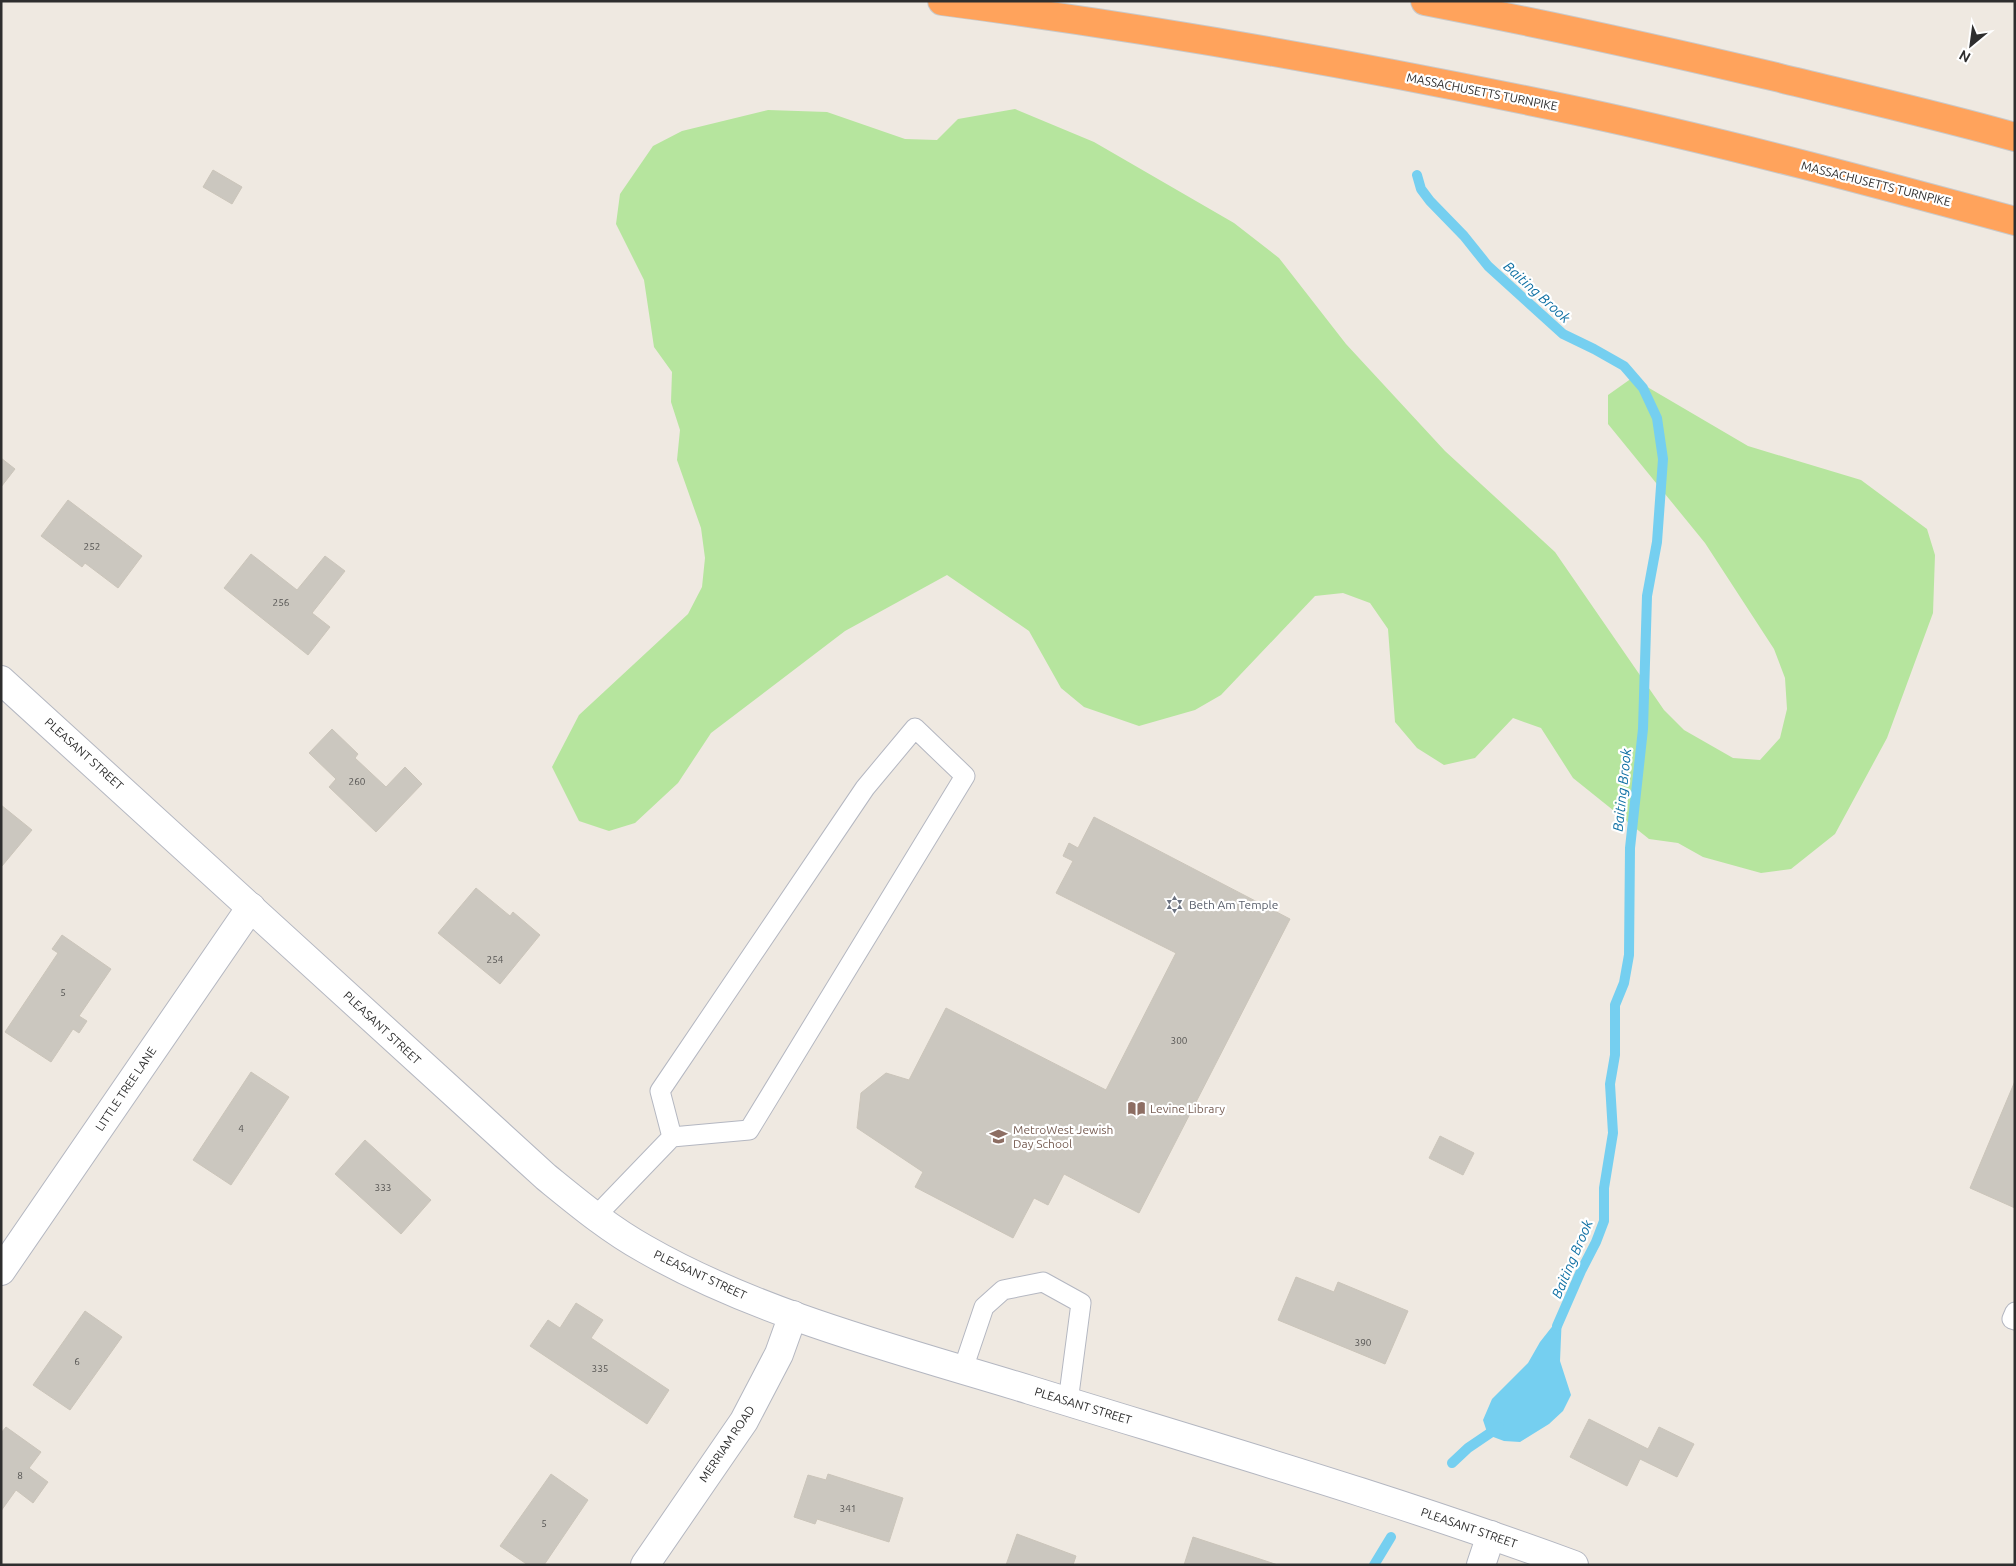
<svg xmlns="http://www.w3.org/2000/svg" width="2016" height="1566" font-family="Ubuntu,sans-serif">
<rect width="100%" height="100%" fill="#efe9e1"/>
<path fill="#b6e59e" d="M1015,109l79,33 140,81 45,35 67,86 99,107 110,101 109,158 20,20 49,28 27,2 20,-22 7,-29 -2,-31 -11,-29 -69,-106 -97,-119v-29l24,-17 116,68 113,34 66,49 8,26 -2,58 -46,125 -52,96 -44,35 -30,4 -58,-16 -25,-14 -29,-4 -76,-61 -32,-50 -28,-10 -38,40 -31,7 -27,-17 -22,-26 -7,-93 -18,-26 -27,-10 -28,3 -94,99 -26,15 -56,16 -55,-19 -23,-19 -32,-57 -82,-56 -102,56 -134,102 -33,50 -43,40 -26,8 -30,-10 -27,-54 27,-52 109,-101 14,-27 3,-29 -4,-30 -24,-68 3,-30 -9,-28 1,-30 -18,-25 -10,-67 -28,-56 4,-30 33,-48 29,-15 86,-21 59,2 78,27 32,1 21,-21z"/>
<path fill="#75cff0" d="M1562,1314l-2,47 11,34 -8,16 -14,13 -29,18 -16,-1 -16,-6 -5,-15 9,-21 36,-36 12,-21z"/>
<g fill="none" stroke-linecap="round" stroke-linejoin="round">
<path stroke="#75cff0" stroke-width="10" d="M1417,175l4,14 9,12 34,35 24,30 75,68 31,15 30,17 19,22 14,30 6,41 -6,83 -10,54 -4,133 -13,119 -1,107 -5,28 -9,22v50l-5,29 3,49 -9,55v33l-8,21 -15,29 -24,55
M1452,1463l16,-15 31,-21
M1374,1565l17,-28"/>
</g>
<path fill="#cbc7bf" stroke="#cbc5ba" d="M213,170l29,17 -10,17 -29,-17z
M1,458l14,11 -14,18z
M68,500l74,56 -24,32 -33,-25 -3,4 -41,-31z
M251,554l46,36 28,-34 20,15 -33,42 18,14 -22,28 -84,-67z
M332,729l26,25 -3,4 31,29 19,-20 17,17 -46,48 -47,-45 7,-8 -27,-26z
M1,805l31,25 -30,36 -1,-1z
M1094,817l196,102 -151,294 -75,-39 -16,31 -14,-7 -21,40 -98,-51 8,-15 -66,-44 4,-35 25,-20 23,7 37,-72 160,82 70,-137 -120,-60 17,-32 -10,-5 6,-13 9,5z
M476,888l34,28 3,-4 27,23 -40,49 -62,-51z
M62,935l49,34 -32,47 8,5 -8,12 -6,-4 -22,33 -46,-30 53,-79 -6,-4z
M251,1072l38,25 -58,88 -38,-25z
M2015,1081v127l-45,-20z
M1440,1136l34,17 -11,22 -34,-17z
M365,1140l66,60 -30,34 -66,-60z
M1296,1277l38,15 4,-10 70,29 -23,53 -107,-44z
M576,1303l27,17 -12,18 78,52 -22,34 -117,-78 18,-26 12,8z
M85,1311l37,26 -52,73 -37,-25z
M1589,1419l59,30 11,-22 35,17 -17,33 -37,-18 -13,27 -57,-29z
M6,1427l35,25 -12,16 19,14 -15,21 -17,-13 -15,21v-78z
M551,1474l37,26 -44,65h-16l-28,-19z
M828,1474l75,24 -14,44 -72,-23 -2,5 -21,-7 14,-42 18,5z
M1017,1534l59,22 -3,9h-67z
M1193,1537l85,28h-94z"/>
<g fill="none" stroke-linecap="round" stroke-linejoin="round">
<defs>
<path id="service" d="M595,1217l77,-80 77,-7 216,-354 -50,-48 -50,60 -205,303 12,46
M2015,1312l-3,7 3,1
M963,1369l21,-62 19,-17 40,-8 38,21 -13,99"/>
<path id="minor" d="M1,1271l250,-364
M645,1565l99,-144 35,-67 14,-39
M1481,1565l10,-30"/>
<path id="secondary" d="M1,680l545,497c32,26 63,52 99,72 115,66 258,102 385,141 181,56 365,109 544,175"/>
<path id="motorway" d="M942,1c215,28 428,66 640,111 145,31 289,70 433,109
M1425,1c119,23 237,49 355,77 78,19 157,37 235,59"/>
</defs>
<use href="#service" stroke="#b4b7c1" stroke-width="21"/>
<use href="#minor" stroke="#b4b7c1" stroke-width="30"/>
<use href="#secondary" stroke="#b4b7c1" stroke-width="30"/>
<use href="#motorway" stroke="#c9c9c9" stroke-width="30"/>
<use href="#service" stroke="#fff" stroke-width="19"/>
<use href="#minor" stroke="#fff" stroke-width="28"/>
<use href="#secondary" stroke="#fff" stroke-width="28"/>
<use href="#motorway" stroke="#ffa35c" stroke-width="28"/>
</g>
<defs>
<symbol id="synagogue-bare" viewBox="-9 -9 18 18"><path d="M0-6.5L5.6 3.2H-5.6ZM0 6.5L5.6-3.2H-5.6Z" fill="#6b7280" stroke="#fff" stroke-width="2.5" paint-order="stroke"/></symbol>
<symbol id="library-bare" viewBox="-9 -9 18 18"><path d="M-6-4Q-3-5.5-.7-3.5V5Q-3 3-6 4ZM6-4Q3-5.5 .7-3.5V5Q3 3 6 4Z" fill="#8d6e63" stroke="#fff" stroke-width="2.5" paint-order="stroke"/></symbol>
<symbol id="school-bare" viewBox="-9 -9 18 18"><path d="M0-5L7-2L0 1L-7-2ZM-4 1L0 2.5L4 1V4Q0 6-4 4Z" fill="#8d6e63" stroke="#fff" stroke-width="2.5" paint-order="stroke"/></symbol>
</defs>
<g fill-rule="evenodd">
<use href="#synagogue-bare" x="1162" y="892" width="25" height="25"/>
<use href="#library-bare" x="1124" y="1096" width="25" height="25"/>
<use href="#school-bare" x="986" y="1124" width="25" height="25"/>
</g>
<g text-anchor="middle" stroke-width="4.5" stroke-linejoin="round" paint-order="stroke">
<g font-size="10" fill="#555452">
<text x="92" y="550">252</text>
<text x="281" y="606">256</text>
<text x="357" y="785">260</text>
<text x="495" y="963">254</text>
<text x="63" y="996">5</text>
<text x="1179" y="1044">300</text>
<text x="241" y="1132">4</text>
<text x="383" y="1191">333</text>
<text x="1363" y="1346">390</text>
<text x="77" y="1365">6</text>
<text x="600" y="1372">335</text>
<text x="20" y="1479">8</text>
<text x="848" y="1512">341</text>
<text x="544" y="1527">5</text>
</g>
<g font-size="12" fill="#2e2e2e" stroke="#fff">
<text transform="translate(1482 92) rotate(11)" y="4">MASSACHUSETTS TURNPIKE</text>
<text transform="translate(1876 184) rotate(14)" y="4">MASSACHUSETTS TURNPIKE</text>
<text transform="translate(84 754) rotate(42)" y="4">PLEASANT STREET</text>
<text transform="translate(382 1028) rotate(43)" y="4">PLEASANT STREET</text>
<text transform="translate(126 1089) rotate(-56)" y="4">LITTLE TREE LANE</text>
<text transform="translate(700 1275) rotate(25)" y="4">PLEASANT STREET</text>
<text transform="translate(1083 1406) rotate(17)" y="4">PLEASANT STREET</text>
<text transform="translate(727 1444) rotate(-56)" y="4">MERRIAM ROAD</text>
<text transform="translate(1469 1528) rotate(19)" y="4">PLEASANT STREET</text>
</g>
<g font-size="12" fill="#5b616d" stroke="#fff" text-anchor="start">
<text x="1189" y="909">Beth Am Temple</text>
</g>
<g font-size="12" fill="#785e54" stroke="#fff" text-anchor="start">
<text x="1150" y="1113">Levine Library</text>
<text x="1013" y="1134">MetroWest Jewish<tspan x="1013" dy="14">Day School</tspan></text>
</g>
<g font-size="14" font-style="italic" fill="#0d6fa3" stroke="#fff">
<text transform="translate(1537 292) rotate(42)" y="5">Baiting Brook</text>
<text transform="translate(1622 790) rotate(-84)" y="5">Baiting Brook</text>
<text transform="translate(1572 1259) rotate(-67)" y="5">Baiting Brook</text>
</g>
</g>
<rect width="2016" height="1566" fill="none" stroke="#2e2e2e" stroke-width="5"/>
<g transform="translate(1971 45) rotate(209)" stroke="#ffffff" stroke-width="4" paint-order="stroke">
<path d="M0-4L9 19L0 12L-9 19Z" fill="#2e2e2e"/>
<text y="-8" font-size="14" font-weight="bold" text-anchor="middle" fill="#2e2e2e">N</text>
</g>
</svg>
